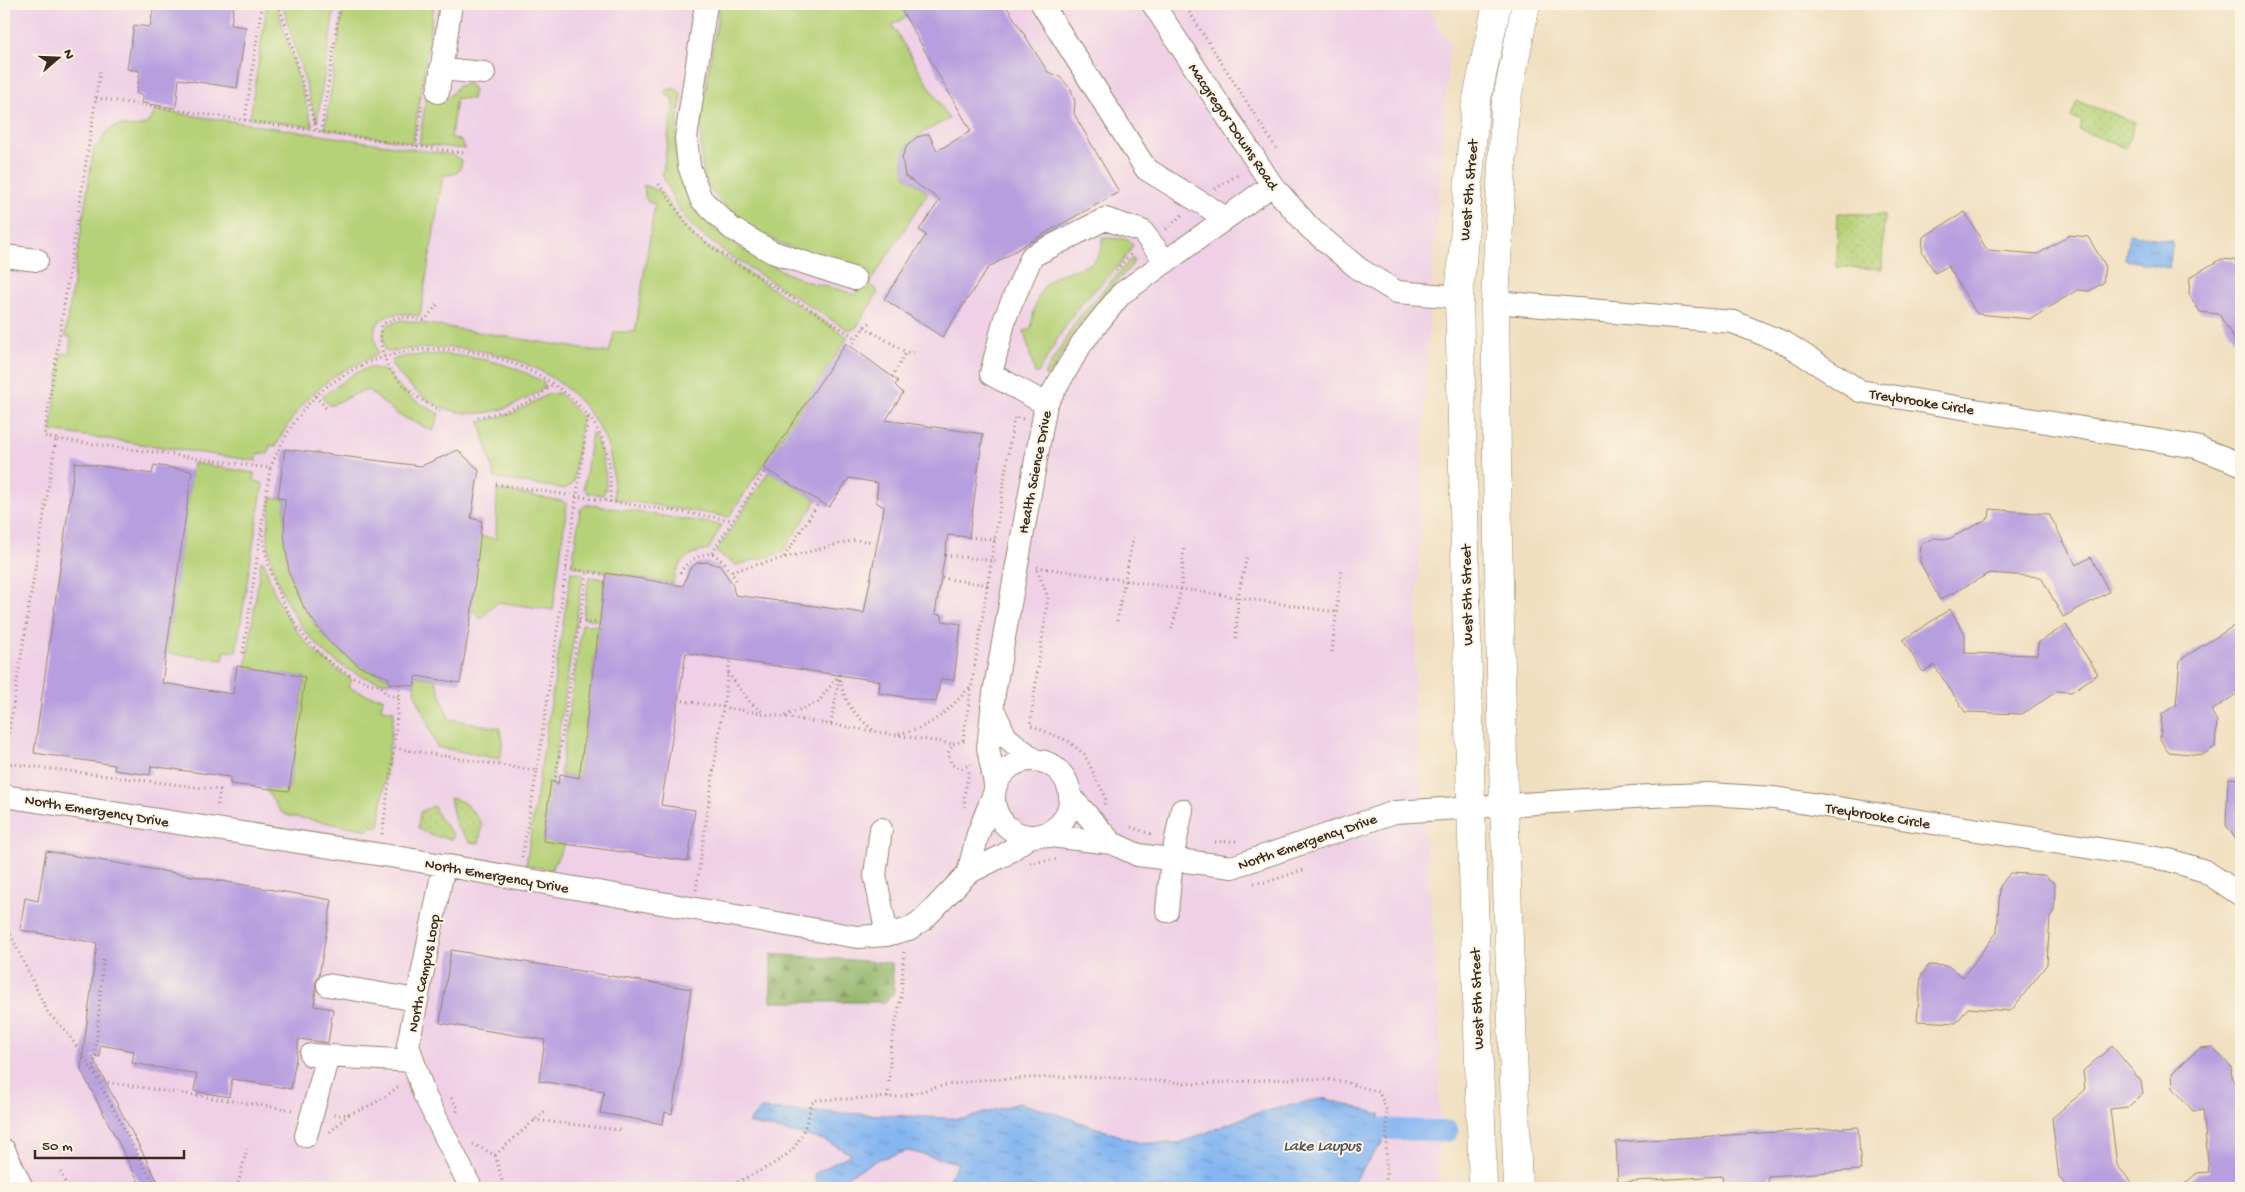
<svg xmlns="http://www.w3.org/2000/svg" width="2245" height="1192" font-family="'Gochi Hand',sans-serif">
<defs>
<pattern id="forest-firs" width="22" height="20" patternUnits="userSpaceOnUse" patternTransform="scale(1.25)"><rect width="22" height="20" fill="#90b468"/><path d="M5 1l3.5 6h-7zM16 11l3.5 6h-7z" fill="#779355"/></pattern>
<pattern id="park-dots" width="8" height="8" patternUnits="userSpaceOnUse" patternTransform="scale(1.25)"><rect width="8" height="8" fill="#b6d278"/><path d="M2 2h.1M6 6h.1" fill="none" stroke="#9db467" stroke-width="1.8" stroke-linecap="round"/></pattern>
<pattern id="water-ripples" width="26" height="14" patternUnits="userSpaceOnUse" patternTransform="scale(1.25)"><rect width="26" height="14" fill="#85b6f1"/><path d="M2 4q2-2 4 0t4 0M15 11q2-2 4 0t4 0" fill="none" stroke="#6e94c3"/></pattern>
</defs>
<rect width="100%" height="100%" fill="#fcf5e5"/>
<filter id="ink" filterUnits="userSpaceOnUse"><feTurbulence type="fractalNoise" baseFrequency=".02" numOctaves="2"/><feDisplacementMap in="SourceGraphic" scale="10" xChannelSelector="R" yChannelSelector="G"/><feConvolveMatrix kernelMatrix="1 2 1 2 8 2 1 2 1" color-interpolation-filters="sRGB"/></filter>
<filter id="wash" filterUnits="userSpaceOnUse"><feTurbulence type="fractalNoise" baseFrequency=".0096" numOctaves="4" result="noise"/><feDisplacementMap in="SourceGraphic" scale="20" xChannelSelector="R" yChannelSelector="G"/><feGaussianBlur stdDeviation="1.12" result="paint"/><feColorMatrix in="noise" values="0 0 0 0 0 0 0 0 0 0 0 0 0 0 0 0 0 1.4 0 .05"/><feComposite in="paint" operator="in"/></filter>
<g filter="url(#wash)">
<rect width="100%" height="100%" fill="#f0dfbf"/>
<path fill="#efd0e6" d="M4,4h1420l26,40 -23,305 -13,346 27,337 -3,156h-1434z"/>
<path fill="#b6d278" stroke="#787e4b" d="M267,4h9l37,123 -63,-9z
M282,4h53l-18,118z
M344,4h90l-21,139 -88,-14z
M720,4h180l6,13 -14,8 57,94c-16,9 -41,17 -46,37 -1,6 1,13 2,20l23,17 -59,91 9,8 -22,36 -8,2 -119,-75 -32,-24 -11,-11 -12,-19 -11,-25v-5l11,-72 -7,-3 -2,-5 10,-3 6,5v7c-14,77 -1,113 68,153 16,9 33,19 51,26 18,7 37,8 55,16l10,-22c-24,-12 -51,-15 -76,-26 -26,-11 -70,-37 -82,-64 -17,-35 7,-138 13,-179z
M468,84l6,5 -2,10 -16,-1 -5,39 10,4 4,8 -46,-5 8,-52 20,7 11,-13z
M156,110l297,45 9,6c-2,12 -8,15 -19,14l-23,141c-15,-3 -39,-6 -45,14 -2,7 2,16 3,23 -10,8 -24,11 -35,18 -30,17 -52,45 -67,75l-6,-1 -2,9 -10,-1 -1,8 -206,-30 11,-78 7,1 2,-17 -6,-1 29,-189 6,-2c2,-3 2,-8 5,-11 16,-21 36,9 51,-24z
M644,185l17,7 23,35 14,14 150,96 -119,180 -114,-18c-2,-6 -1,-15 -2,-22 -1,-15 -4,-31 -11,-44 -41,-78 -133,-95 -213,-81l-4,-2 -2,-14 1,-7 5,-5 13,-4 207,33 5,-21h21l20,-128 -7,-2 -3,-6z
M1102,238l26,1 5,5c-10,23 -38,43 -54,63 -16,20 -28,44 -41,66h-3l-11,-42 7,-2c2,-16 5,-33 16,-46 16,-18 58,-9 55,-45z
M1132,258l2,2 -3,6 -39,43 -15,19 -25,44 -5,5 -3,-2 33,-55z
M441,354c37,3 70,9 102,28l2,5c-57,41 -112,35 -153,-22l1,-6 15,-3z
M370,367l15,4 26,27 28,16 -6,17 -36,-17 -29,-24 -13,4 -25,12 -8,-9 31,-23z
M559,393l23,24 -9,66 -8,6 -70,-11 -15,-56 34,-9 34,-19z
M592,432c8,11 19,52 11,63l-15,-2 -4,-5z
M193,463l61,10v8l9,2 -27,169 -11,-1 -2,9 -57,-7z
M769,471l48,29 -35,53 -46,12 -20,-13z
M497,490l65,11 5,3 -14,106 -55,-8 -17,17 -6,-7 -4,-1 8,-75 17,3z
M271,498l14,1c-3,61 7,113 57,154 6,4 12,10 19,13 9,5 19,8 28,12v5c-62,-7 -106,-70 -119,-127 -4,-19 -1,-39 1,-58z
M586,505h5l131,20 -14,25c-21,3 -32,13 -35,34l-101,-18 8,-56z
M261,561h3c14,55 42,89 88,119l-4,7 19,8 16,3 -2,11 13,2 -15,116 -9,-1 -2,4 -79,-14 -9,-5 -15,-23 24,2 16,-113 -59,-9z
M571,572l12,2 -40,266 22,4 -14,26 -25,-5z
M589,577l16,2 -5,42 -17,-3z
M582,624l17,2 -20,152 -19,-4z
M416,676l19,3 14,40 50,9 4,11 -3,20 -63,-12 -23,-56z"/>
<path fill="url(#forest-firs)" stroke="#666f43" d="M771,954l121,9 2,29 -8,10h-115z"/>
<path fill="url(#park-dots)" stroke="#787e4b" d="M2077,101l58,21 -9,26 -47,-18 3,-9 -11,-4z
M1838,213l46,2 -2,54 -45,-2z
M450,798c16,2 24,14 32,27l-3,18 -9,-1 -14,-16z
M434,806l4,10 15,18v5l-21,-3 -14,-8 2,-16z"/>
<path fill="url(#water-ripples)" stroke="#607088" d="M2129,234l44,7 -4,27 -44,-8z
M1323,1098l57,16 2,29 -34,45h-405l15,-25 -50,-12 -29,8 -53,29h-8l-4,-14 37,-20 -27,-14 -76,-17 13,-14 204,10 53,-16 30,8 92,32h40l73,-29z"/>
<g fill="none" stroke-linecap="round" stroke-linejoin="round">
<path stroke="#85b6f1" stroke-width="5.5" d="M2234,4l7,4
M811,1188l5,-2"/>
<path stroke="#85b6f1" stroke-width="21" d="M1381,1129l67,2"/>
</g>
<g id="blocks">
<path fill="#b79fdf" d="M154,4h80l-3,21 15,2 -9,61 -58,-9 -3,29 -34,-5 1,-8 -7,-1 4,-23 -13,-2 7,-44 16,2z
M898,4h107l43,68 12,5 11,12 4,13 -1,12 45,78 -93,52 -38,24 -46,69 -58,-38 42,-64 -7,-5 21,-30 -35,-24 -3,-19 5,-11 10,-9 12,-3 8,17 34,-20z
M1965,212l22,38 51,4 32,-19 18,2 17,28 -2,18 -14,8 -12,-1 -46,29 -54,-5 -29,-48 -13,7 -13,-22 1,-14z
M2221,259l13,1 7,11v80l-22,-37 -19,-2 -11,-18 1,-17z
M846,343l52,38 -3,4 8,8 -17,27 97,14 -14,103 -21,-2 -13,79 7,1v6l19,3 -7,56 -13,-1 -5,23 -57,-9 1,-12 -194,-28 -25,152 34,5 -7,51 -145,-20 8,-60 7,3 2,-10 19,4 27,-205 77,13 6,-16 8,-7 11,-1 12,4 12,17 3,12 129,18 20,-106 -8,-5 2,-19 -29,-5 -20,29 -66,-39z
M285,449l136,17 37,-16 21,20 -8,48 11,3 -11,96 -11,66 -44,-7 -2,10 -25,-3v-5l-30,-12 -30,-24 -25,-34 -15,-35 -5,-38 1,-36 -7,-1z
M75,462l77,12 2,-9 38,6 -30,212 71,11 4,-28 68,11 -16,114 -59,-7v-7l-79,-11 -1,9 -36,-5 1,-5 -81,-12z
M1990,509l59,5 27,51 15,-8 18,35 -46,25 -22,-40 -51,-4 -50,27 -20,-38 1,-18 13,-6 15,1 40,-21z
M1950,609l15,25v19l72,2 1,-12 28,-18 32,49 -27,18 -13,-1 -36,23 -57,-2 -31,-47 -11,7 -20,-32z
M2232,627l9,1v63l-30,20 6,10 -2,26 -13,8 -34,-3 -8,-13 2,-25 14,-9 4,-45z
M2228,778l13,1v68l-15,-22z
M46,851l286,49 -13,76 -4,7 1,8 -2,15 19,3 -5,34 -29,-4 -8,50 -59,-10 -3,18 -35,-6 3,-17 -65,-11 2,-12 -34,-6v12l-8,-1 69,132h-19l-61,-118 16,-127 -77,-13 5,-32 13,3z
M2010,873l34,2 11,9 -1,27 -4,6 -3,47 -36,47 -43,-3 -12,15 -39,-2 4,-45 8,-11 19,1 15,11 34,-45 3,-46z
M451,950l240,39 -19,125 -7,-2 -2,12 -63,-11 4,-22 -65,-10 6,-41 -105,-17z
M2112,1046l29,35 2,13 -15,13 -18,2 7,56 19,23h-68l-9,-11 -7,-59 33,-28 -2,-19z
M2213,1047l18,20 1,12 9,10v99h-61l17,-15 12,-1 -6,-62 -10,1 -20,-23 -1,-15 28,-25z
M1858,1127l3,43 -93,6 1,12h-46l-1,-12 -104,6 -2,-40z"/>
</g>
</g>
<g filter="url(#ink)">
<use href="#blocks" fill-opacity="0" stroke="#96846e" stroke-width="1"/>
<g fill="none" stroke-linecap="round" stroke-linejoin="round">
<defs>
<path id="minor" d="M706,4l-20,134 3,28 12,33 30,29 41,24 83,27
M1042,4l104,165 80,49
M1153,4l119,181 38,43 49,41 38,23 62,5
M441,69l43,4
M438,92l13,-88
M4,256l33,4
M1495,302l238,20 52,21 75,48 336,56 45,17
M1046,404l-55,-30 14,-56 27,-62 73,-37 37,12 24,31
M992,707l14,30 27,22
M994 798a38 38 0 1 1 76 0a38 38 0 1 1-76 0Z
M995,784l-7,-36 6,-55 52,-289 36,-61 39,-49 151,-109
M4,796l398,62 455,79 30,-2 22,-6 15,-10 44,-46 36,-18 25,-18
M1070,796l42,47
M881,829l-6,46 12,60
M1042,835l70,8 26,12 94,12 163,-55 255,-16 59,-2 65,4 395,62 36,11 36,24
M444,865l-36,180 16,49 47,94
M968,873l10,-39 15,-38
M1167,911l5,-52 10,-49
M328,985l89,15
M311,1055l102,6
M306,1136l22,-80
M4,1150l18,38"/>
<path id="major" d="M1483,1188l-12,-382 -12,-509 16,-189 22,-104
M1518,1188l-14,-384 -6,-266 -3,-236 10,-193 21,-105"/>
</defs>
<use href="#minor" stroke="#96846e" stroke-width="24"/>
<use href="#major" stroke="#96846e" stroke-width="29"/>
<path stroke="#96846e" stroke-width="3" stroke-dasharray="1 4" stroke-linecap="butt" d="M279,4l38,127
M1184,4l92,144 -1,2
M96,98l375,56
M245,120l17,-116
M321,132l19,-128
M416,146l6,-41
M659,184l33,47 22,18 142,89
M1215,189l24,-15
M1166,229l16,-14
M1116,270l16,-17
M437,305l-12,15c-17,-3 -29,-6 -43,5 -8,41 25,68 58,86
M864,327l42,25
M851,347l13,-20 7,-5
M892,377l14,-25 8,1
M315,396l11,12
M478,417c27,-5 55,-13 75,-33
M56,439l-12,-3 56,-365
M270,468c17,-37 35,-70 71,-91 27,-18 60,-27 93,-28 63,-2 145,33 170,94 7,18 7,40 6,60
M496,484l236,36
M262,530c7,66 49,142 119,156l5,8 13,3
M969,537l26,3
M712,553l54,-84
M945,555l51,6
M784,557l36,-56
M1037,567l298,45
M566,568l40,7
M1037,570l11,27 -18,128 38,16 16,13 22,44 -2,7
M732,571l123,-31 22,2
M680,573c8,-13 16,-17 32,-20l13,10 11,17
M942,578l46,7
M579,621l20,2
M1117,621l16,-84
M1172,629l9,-40 3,-44
M1236,638l2,-41 9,-41
M1332,652l9,-81
M728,673l22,29 14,11
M400,684l-6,64 143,23 51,-354
M678,700l275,44
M785,716l33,-14 21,-27c5,28 14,38 35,56
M831,724l8,-46
M899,734c35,-7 49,-24 72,-48
M963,740l51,-323 9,2
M964,741l-11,3 -5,9 3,11 10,5 10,-5
M4,763l52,-324 214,29 -27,186
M4,772l1,-9 215,27 -3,19
M555,782l32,-210
M965,807l-1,-12 6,-26
M1131,827l20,7
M382,834l12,-86
M1215,842l23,-1
M522,857l15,-86
M1030,863l29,-4
M1254,883l13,-1 39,-13
M696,890l34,-230
M4,921l44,92 18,18 28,42 11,9 188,28
M103,960l-9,113 62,115
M888,1097l3,-52 10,-48 3,-45
M451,1098l7,10 -2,6
M334,1115c23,1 48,-15 65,-29
M534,1120l86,10
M330,1132l19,-18
M473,1144l22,11c4,12 5,22 10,33
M495,1155l50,-44
M60,1172l8,16
M237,1188l10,-39
M730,1188l2,-3c18,-10 52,-23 63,-39 9,-12 13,-29 17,-43l4,-3 82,-3 48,-12 35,-5 76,-3h46l93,7 105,-6 41,3 37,11 8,19 -1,68 -4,9"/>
<use href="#minor" stroke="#fff" stroke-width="22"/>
<use href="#major" stroke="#fff" stroke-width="28"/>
</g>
</g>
<g text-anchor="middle" stroke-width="4" stroke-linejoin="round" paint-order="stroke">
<g font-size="15" fill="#3b2a1e" stroke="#fcf5e5">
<text transform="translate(1234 126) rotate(56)" y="5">Macgregor Downs Road</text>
<text transform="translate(1468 190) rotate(-85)" y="5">West 5th Street</text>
<text transform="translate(1922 401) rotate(9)" y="5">Treybrooke Circle</text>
<text transform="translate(1034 472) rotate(-79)" y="5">Health Science Drive</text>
<text transform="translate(1466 595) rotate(-91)" y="5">West 5th Street</text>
<text transform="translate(97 810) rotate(9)" y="5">North Emergency Drive</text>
<text transform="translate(1878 815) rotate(9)" y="5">Treybrooke Circle</text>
<text transform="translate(1307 841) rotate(-19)" y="5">North Emergency Drive</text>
<text transform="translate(497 875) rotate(10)" y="5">North Emergency Drive</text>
<text transform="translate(423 973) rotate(-79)" y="5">North Campus Loop</text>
<text transform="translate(1476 999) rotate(-92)" y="5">West 5th Street</text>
</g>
<g font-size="16" font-style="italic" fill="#51545d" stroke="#fcf5e5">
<text x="1322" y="1150">Lake Laupus</text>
</g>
</g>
<rect width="2245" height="1192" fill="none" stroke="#fcf5e5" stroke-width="20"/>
<g transform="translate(58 58) rotate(71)" stroke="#fcf5e5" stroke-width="4" paint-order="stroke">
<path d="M0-4L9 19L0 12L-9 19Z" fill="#3b2a1e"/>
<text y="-8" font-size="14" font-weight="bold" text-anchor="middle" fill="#3b2a1e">N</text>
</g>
<path d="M35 1150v8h149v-8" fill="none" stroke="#3b2a1e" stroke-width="2.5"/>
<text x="42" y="1150" font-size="15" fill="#3b2a1e" stroke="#fcf5e5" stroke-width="4" paint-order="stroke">50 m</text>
</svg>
